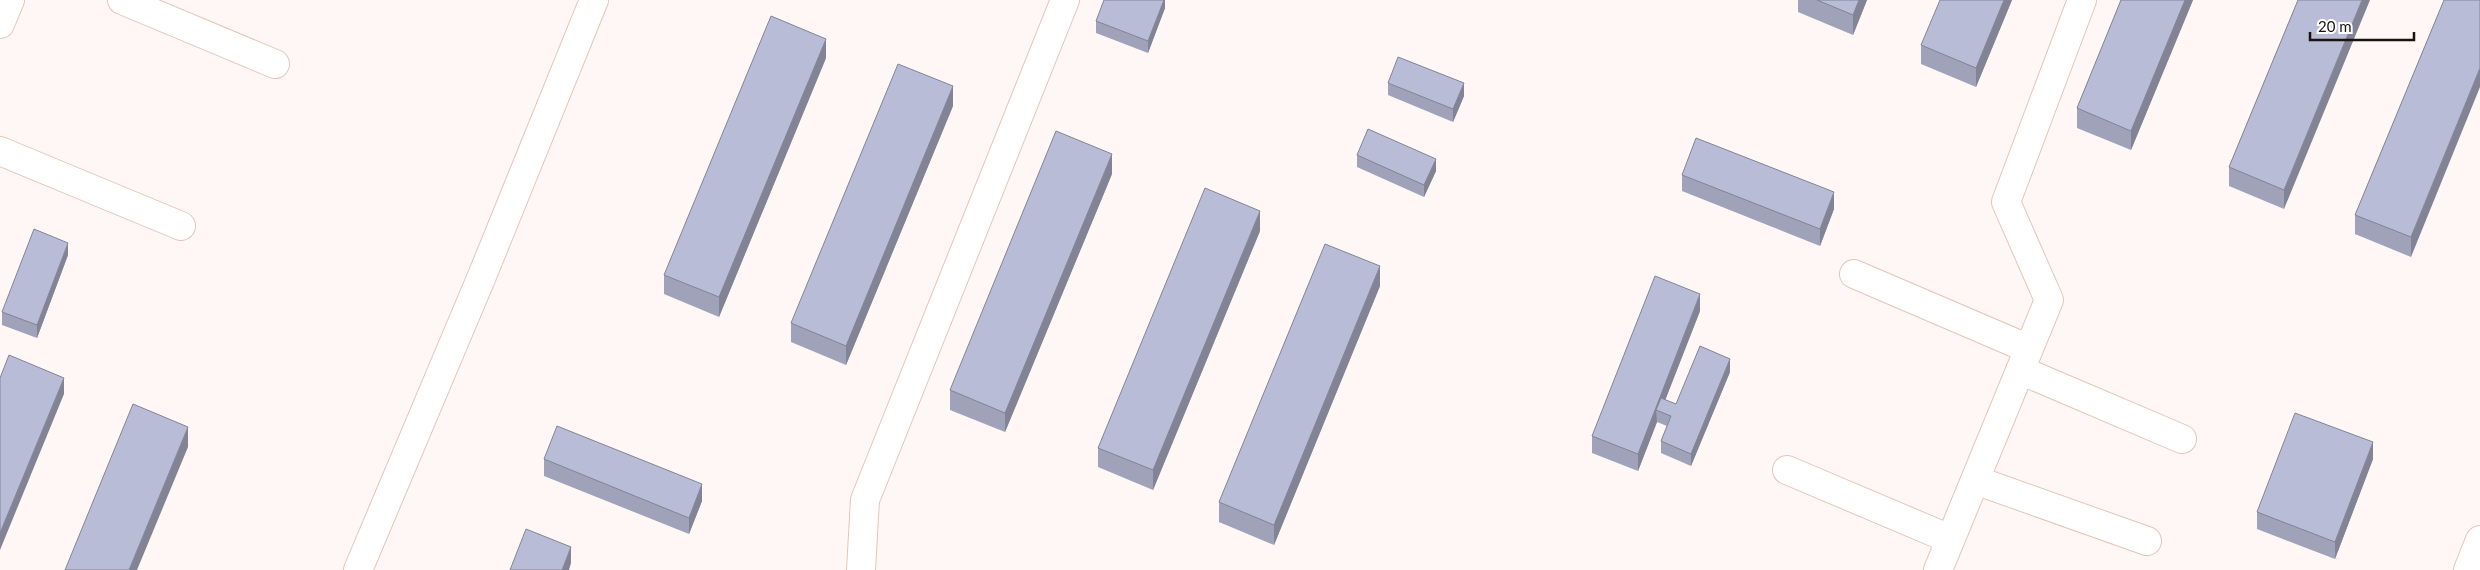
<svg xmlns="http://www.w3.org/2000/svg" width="2480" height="570" font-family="Lato,sans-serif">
<rect width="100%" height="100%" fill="#fef7f5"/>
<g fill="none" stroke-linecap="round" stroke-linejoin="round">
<defs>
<path id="minor" d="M122,0l153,64
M0,24l10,-24
M0,151l181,75
M1854,274l175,75
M2020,370l162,69
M1787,470l163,69
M1975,480l172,61
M358,570l124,-294 112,-276
M861,570l4,-70 200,-500
M1938,570l111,-270 -43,-98 76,-202
M2468,570l12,-30"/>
</defs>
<use href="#minor" stroke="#e3c6b8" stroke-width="30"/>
<use href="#minor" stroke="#fff" stroke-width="28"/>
</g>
<path fill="#9fa2b8" d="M1165,0v8l-17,45 -52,-20v-12z
M1798,0h69l-14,35 -55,-23z
M2012,0l-36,87 -55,-23v-19z
M2121,0h72l-62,150 -54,-22v-20z
M2298,0l-14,209 -55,-23v-19z
M2444,0l-33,257 -56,-23v-19z
M826,58l-107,259 -55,-23v-19z
M1388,83l76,13 -11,26 -65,-27z
M953,106l-107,259 -55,-23v-19z
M1357,155l79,16 -12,26 -67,-30z
M1112,174l-107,258 -55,-22v-20z
M1682,175l152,34 -14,37 -138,-55z
M1260,231l-107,259 -55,-23v-19z
M68,255l-31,83 -35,-13v-13z
M1380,286l-106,259 -55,-23v-20z
M1700,311l-35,89 11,4 54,-32 -39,94 -30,-13v-12l6,-15 -10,-4 -19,49 -46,-18v-17z
M544,459l158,42 -13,33 -145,-58z
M2373,459l-38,100 -78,-30v-17z"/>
<path fill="#828496" d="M1164,0h1v8l-17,45v-12z
M1859,0h8l-14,35v-20z
M2004,0h8l-36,87v-19z
M2185,0h8l-62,150v-19z
M2362,0h8l-86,209v-19z
M826,39v19l-107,259v-20z
M2480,68v19l-69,170v-20z
M1464,83v13l-11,26v-13z
M953,86v20l-107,259v-19z
M1112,154v20l-107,258v-19z
M1436,159v12l-12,26v-12z
M1834,192v17l-14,37v-17z
M1260,211v20l-107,259v-20z
M68,243v12l-31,83v-13z
M1380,266v20l-106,259v-20z
M1700,294v17l-39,100 -5,-1 1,12 -19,49v-17z
M1730,359v13l-39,94v-12z
M64,378v16l-64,156v-17z
M188,427v20l-51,123h-8z
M2373,442v17l-38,100v-17z
M702,484v17l-13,33v-16z
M571,547v16l-2,7h-7z"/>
<path fill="#b9bcd6" stroke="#828496" d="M1104,0h60l-16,41 -52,-20z
M1817,0h42l-6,15z
M1940,0h64l-28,68 -55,-23z
M2121,0h64l-54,131 -54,-23z
M2298,0h64l-78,190 -55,-23z
M2444,0h36v68l-69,169 -56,-22z
M771,16l55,23 -107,258 -55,-22z
M1398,57l66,26 -11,26 -65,-26z
M898,64l55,22 -107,260 -55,-23z
M1368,129l68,30 -12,26 -67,-30z
M1056,131l56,23 -107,259 -55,-23z
M1696,138l138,54 -14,37 -138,-54z
M1205,188l55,23 -107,259 -55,-22z
M34,229l34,14 -31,82 -35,-13z
M1325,244l55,22 -106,259 -55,-23z
M1655,276l45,18 -62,160 -46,-18z
M1700,346l30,13 -39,95 -30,-13 10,-25 -15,-6 5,-12 15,6z
M9,355l55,23 -64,155v-155z
M133,404l55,23 -59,143h-64z
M2295,413l78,29 -38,100 -78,-30z
M557,426l145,58 -13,34 -145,-59z
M526,529l45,18 -9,23h-52z"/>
<path d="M2310 32v8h104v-8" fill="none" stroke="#1b110d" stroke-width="2.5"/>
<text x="2318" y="32" font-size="15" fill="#1b110d" stroke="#ffffff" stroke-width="4" paint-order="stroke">20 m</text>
</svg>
